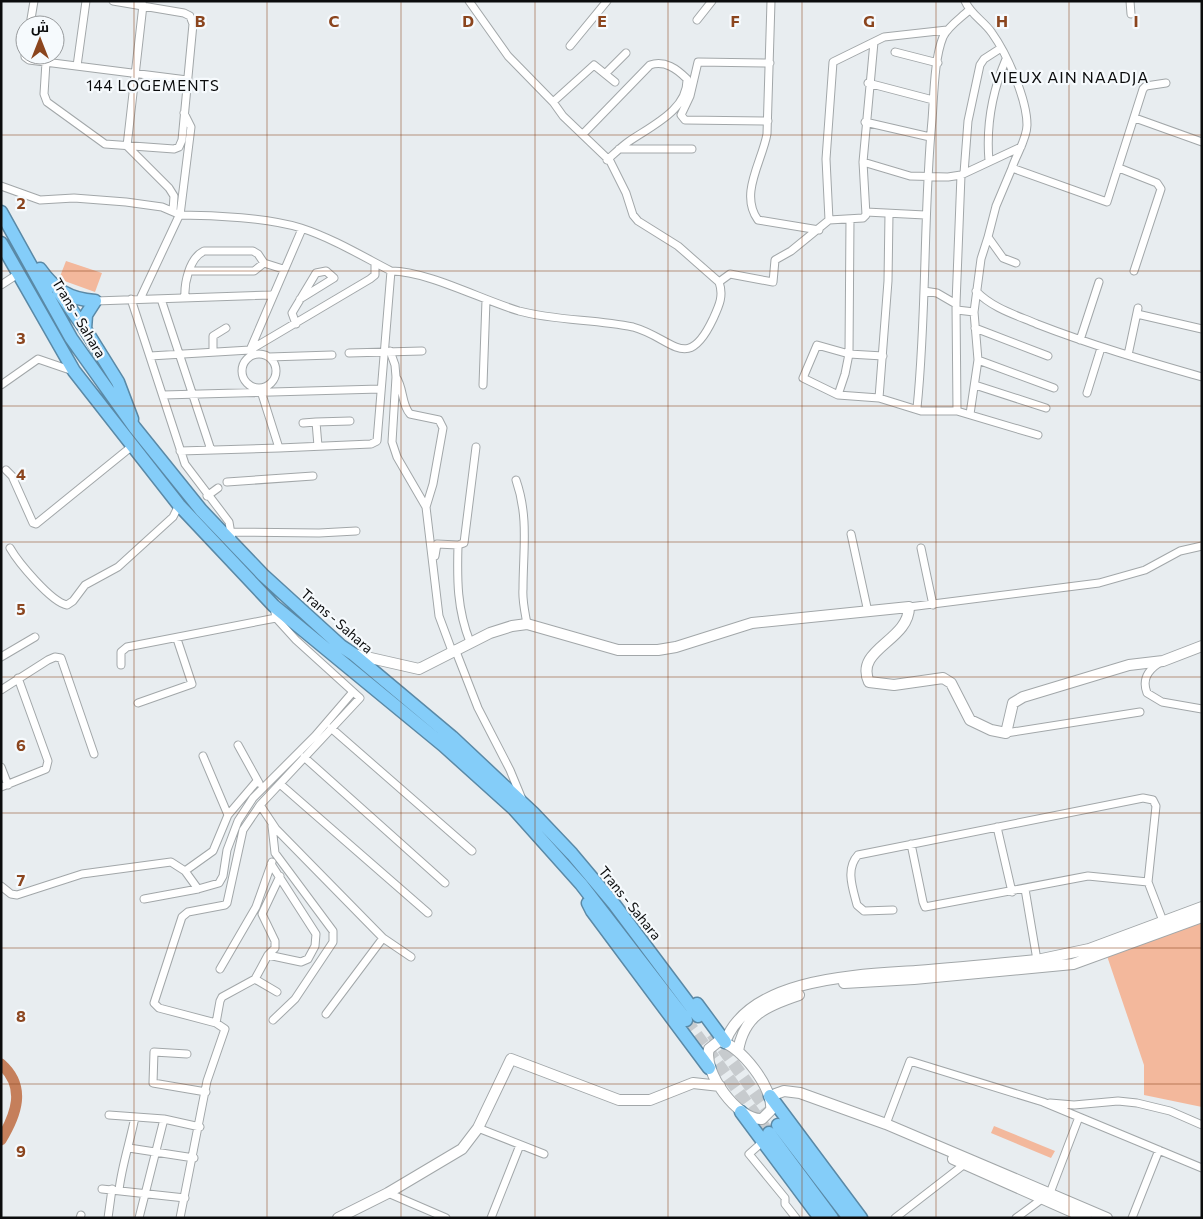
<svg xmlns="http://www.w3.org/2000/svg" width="1203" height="1219" font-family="Commissioner,Cairo,sans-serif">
<rect width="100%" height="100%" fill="#e8edf0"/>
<path fill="#f3b89c" d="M66,261l36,12 -7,19 -36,-13z
M1202,921v186l-58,-12v-30l-37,-109z
M994,1126l61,25 -4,7 -60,-25z"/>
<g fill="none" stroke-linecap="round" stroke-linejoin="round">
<path stroke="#c57f5b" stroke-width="11" d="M1,1064c26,23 15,51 0,76"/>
<path stroke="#c7cbce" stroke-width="12" stroke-dasharray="12 6" stroke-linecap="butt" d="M686,1020l83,113
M712,1034l66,91"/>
<defs>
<path id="street" d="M771,1l-4,133c-5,28 -28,60 -9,86l61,10
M965,1c6,14 19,20 27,32 15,21 35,66 35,92 0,14 -11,30 -15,43l95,34 36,-113 3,-3 20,-3
M1130,1l1,13
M143,5l-16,141 42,42 5,8 -1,15
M697,20l15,-19
M30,25l4,-24
M874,42l-11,120 3,53 -3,3 -34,2 -3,-61 7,-97 51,-25 63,-7
M570,46l37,-45
M25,49v8l4,3 158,20
M895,52l43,11
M46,62l-2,32 3,8 58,42 69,5 5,-2 3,-7 11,-116 -3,-8 -6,-3 -71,-12
M77,66l9,-65
M606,73l20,-20
M868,83l65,17
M553,102l41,-37 21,17
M1135,118l67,24
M768,121l-83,-1 -4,-5 9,-19 8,-34 72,1
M865,122l65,15
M583,134l67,-69c15,-5 27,4 37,14 1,31 -36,47 -59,63 -7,5 -14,12 -21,18
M619,149h73
M989,161c-3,-35 3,-69 17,-102
M863,162l47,14 38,1 13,-2 60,-28
M1012,168l-16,38 -8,31 15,21 13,5
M1119,168l38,15 4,6 -27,82
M964,173l4,-52 12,-56 4,-6 17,-11
M1,186l39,14 34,-2 52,4 36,5 14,6
M866,212l59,3
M180,215l11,-88 -7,-14
M850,219l-1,135 -4,20 -7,21 -35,-17 14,-33 32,9 34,2
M988,237l-7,22 -7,53 4,48 76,28
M190,271h64l10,-8
M719,282l11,-8 43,8 2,-22 16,-9 38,-31
M1,285l17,-11
M924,291l13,2 19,11
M976,291c16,17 40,24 61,33 54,21 109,37 165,53
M185,298c-1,-14 4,-40 19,-47h49l5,3 6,9 19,6
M131,299l54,165 44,58 3,18
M140,299l38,-81 2,-3c35,0 88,3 121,13 31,10 61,28 90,43 36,0 91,29 128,40 37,10 76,8 114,16 40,11 54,47 80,-8 6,-13 11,-23 6,-37l-41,-36 -40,-25 -5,-6 -7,-22 -16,-32 -47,-45 -10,-14 -45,-46 -39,-55
M161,299l50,151
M95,301l176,-6
M957,310l17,2
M1137,314l65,15
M296,324l-4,-11 24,-40 10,-2 8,7 -34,21
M975,328l73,28
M1080,340l19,-58
M390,351l5,14 1,12 -4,65 5,15 29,50 13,109 13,35
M213,352v-16l13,-8
M349,353l73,-2
M242 371a17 17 0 1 1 34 0a17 17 0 1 1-34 0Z
M252,355l-2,-5 52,-121
M1128,355l10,-47
M150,356l100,-6 120,-71 5,-4v-12
M269,357l63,-2
M396,377c8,11 5,27 14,37l29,6 4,8 -10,56 -7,23
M1,385l37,-26 35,12
M483,385l3,-85
M975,385l71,23
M1087,393l14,-45
M163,395l217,-6
M838,395l41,3 42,13h36l81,24
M879,398l9,-117 1,-67
M917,408c10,-96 6,-192 15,-288 2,-24 2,-61 11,-83 5,-11 18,-19 26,-27
M957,411l-1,-107 5,-129
M970,414l8,-54
M316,422l34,-1
M303,423l13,-1 2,24
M279,448l92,-4 6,-3 14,-170
M180,451l99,-3 -19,-60
M6,470l6,6 21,47 3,1 95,-77
M516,480c13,37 7,71 7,109 -1,11 2,23 4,35
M227,482l86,-6
M207,496l11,-8
M231,532l88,1 37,-2
M851,534l17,78
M10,548c8,14 41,54 57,57l6,-4 12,-16 33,-18 55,-50 6,-12
M921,548l12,57
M435,556l2,-12 21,1
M274,607l2,11 20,22 64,58 -100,107 16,24 107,109 28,19
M909,607l190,-24 46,-13 35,-19 22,-5
M470,642c-13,-33 -13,-62 -12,-97l6,-2 12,-96
M455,649l23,59 32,62 12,29
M1,657l34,-20
M1159,663c-12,8 -17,17 -12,30l15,9 40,7
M121,665v-13l6,-5 149,-29
M1,690l47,-30 7,-3 6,1 33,96
M138,703l54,-19 -15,-45
M331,728l141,123
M1006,733l134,-21
M238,745l21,38
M203,756l25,59 29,-34
M304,757l141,126
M1,767l7,18
M280,784l148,129
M1,787l45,-18 2,-8 -30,-83
M272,826l3,27 58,78v11l-38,57 -22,21
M997,827l15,65
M911,844l12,58 2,5 163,-31 60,6
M185,871l28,-20 15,-36
M1,886l10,8 6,1 65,-21 89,-12 14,9 13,18
M1025,889l12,71
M144,899l54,-10 21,-6 4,-7 4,-26 11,-29 15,-23 62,-62 37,-43
M893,910l-29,1 -7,-6c-4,-16 -12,-36 1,-50l285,-57 10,2 3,6 -8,76 15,39
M268,955l7,-7v-7l-13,-27 18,-38
M220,969l36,-62 16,-45
M255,979l22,13
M326,1014l57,-76
M216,1023l4,-22 2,-4 33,-18 13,-24 33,7 7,-3 7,-13 1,-12 -45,-70
M187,1054l-33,-2 -1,31 53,9
M1050,1103l24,2 44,-4 19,2 33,8 32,14
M109,1115l55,4 36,8
M886,1124l24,-63 133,41 159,66
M478,1128l66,26
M758,1146l-9,8 36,44v6l11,14
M129,1148l65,10
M102,1189l83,9
M119,1190c3,-25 11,-48 16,-73
M388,1193l58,25
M80,1218l1,-3
M108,1218l4,-29
M139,1218l25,-99
M180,1218l27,-137 18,-52 -9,-6 -57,-15 -5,-5 28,-86 6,-5 37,-7 2,-2 16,-73 17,-25
M491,1218l29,-73
M895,1218l71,-55
M1016,1218l34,-25 29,-76
M1132,1218l27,-68"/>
<path id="secondary" d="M353,654l66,15 71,-36 22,-7 15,-2 91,26h40l18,-3 76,-24 157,-16c0,34 -55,42 -40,75l25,3 49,-7 8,5 19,37 21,10 15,3 7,-30 10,-6 106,-32 34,-4 39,-15
M844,983l70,-4 159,-15 129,-47
M719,1041c21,3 55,48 52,69l-9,9c-24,2 -60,-48 -53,-70z
M725,1042c25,-65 134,-67 191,-71 40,-3 81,-7 121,-11l52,-11 113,-42
M738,1051c6,-36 28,-45 61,-56
M770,1096l14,-5 16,2 86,31 221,94
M953,1159l133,59
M338,1218l50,-25 74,-44 16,-21 33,-69 108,41h31l43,-17 27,3"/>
<path id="highway" d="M1,212l70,126 64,90 66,82 62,65 78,71 12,8 99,83 81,76 39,41 42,50 84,112
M1,243l73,128 105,134 95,101 169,139 71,64 67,75 105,136
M40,269c15,21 29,30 55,32
M59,292l26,37
M95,301l-9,14 -1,14 33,53 14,37
M588,903l4,8 117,157
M697,1004l28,38
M770,1096l91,122
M741,1112l79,106
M778,1125l71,93
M769,1133l63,85"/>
</defs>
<use href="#street" stroke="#a2a7a9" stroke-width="9"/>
<use href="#secondary" stroke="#a2a7a9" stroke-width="12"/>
<use href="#highway" stroke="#5a89a6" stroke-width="15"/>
<use href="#street" stroke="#fff" stroke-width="7"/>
<use href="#secondary" stroke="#fff" stroke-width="10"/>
<use href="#highway" stroke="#84cdf9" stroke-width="12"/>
</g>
<path fill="none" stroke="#8b451e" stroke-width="1" stroke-opacity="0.55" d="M134,1v1217M267,1v1217M401,1v1217M535,1v1217M668,1v1217M802,1v1217M936,1v1217M1069,1v1217M1,135h1201M1,271h1201M1,406h1201M1,542h1201M1,677h1201M1,813h1201M1,948h1201M1,1084h1201"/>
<g text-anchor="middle" stroke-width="4.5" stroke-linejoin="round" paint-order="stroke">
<g font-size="14" fill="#0b0c0d" stroke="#f6fafd">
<text transform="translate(79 318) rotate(59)" y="5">Trans - Sahara</text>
<text transform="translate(337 621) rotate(41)" y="5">Trans - Sahara</text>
<text transform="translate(630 903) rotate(51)" y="5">Trans - Sahara</text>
</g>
<g font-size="15" letter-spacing="1" fill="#0b0c0d" stroke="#f6fafd">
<text x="153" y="91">144 LOGEMENTS</text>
</g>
<g font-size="16" letter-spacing="1" fill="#0b0c0d" stroke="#f6fafd">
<text x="1070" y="83">VIEUX AIN NAADJA</text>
</g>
</g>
<g font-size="16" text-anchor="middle" font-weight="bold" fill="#8b451e" stroke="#f6fafd" stroke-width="4.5" stroke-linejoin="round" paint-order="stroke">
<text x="200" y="27">B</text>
<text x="334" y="27">C</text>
<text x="468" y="27">D</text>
<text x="602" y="27">E</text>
<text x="735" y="27">F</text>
<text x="869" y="27">G</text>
<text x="1002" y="27">H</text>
<text x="1136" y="27">I</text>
<text x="21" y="209">2</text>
<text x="21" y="344">3</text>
<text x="21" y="480">4</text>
<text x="21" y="615">5</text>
<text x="21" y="751">6</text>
<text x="21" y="886">7</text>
<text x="21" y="1022">8</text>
<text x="21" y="1157">9</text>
</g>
<rect width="1203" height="1219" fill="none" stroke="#0b0c0d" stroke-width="5"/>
<g transform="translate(40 40)"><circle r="24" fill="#f6fafd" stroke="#989b9d"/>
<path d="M0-4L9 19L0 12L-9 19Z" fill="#8b451e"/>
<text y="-8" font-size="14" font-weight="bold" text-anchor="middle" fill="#0b0c0d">ش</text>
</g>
</svg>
